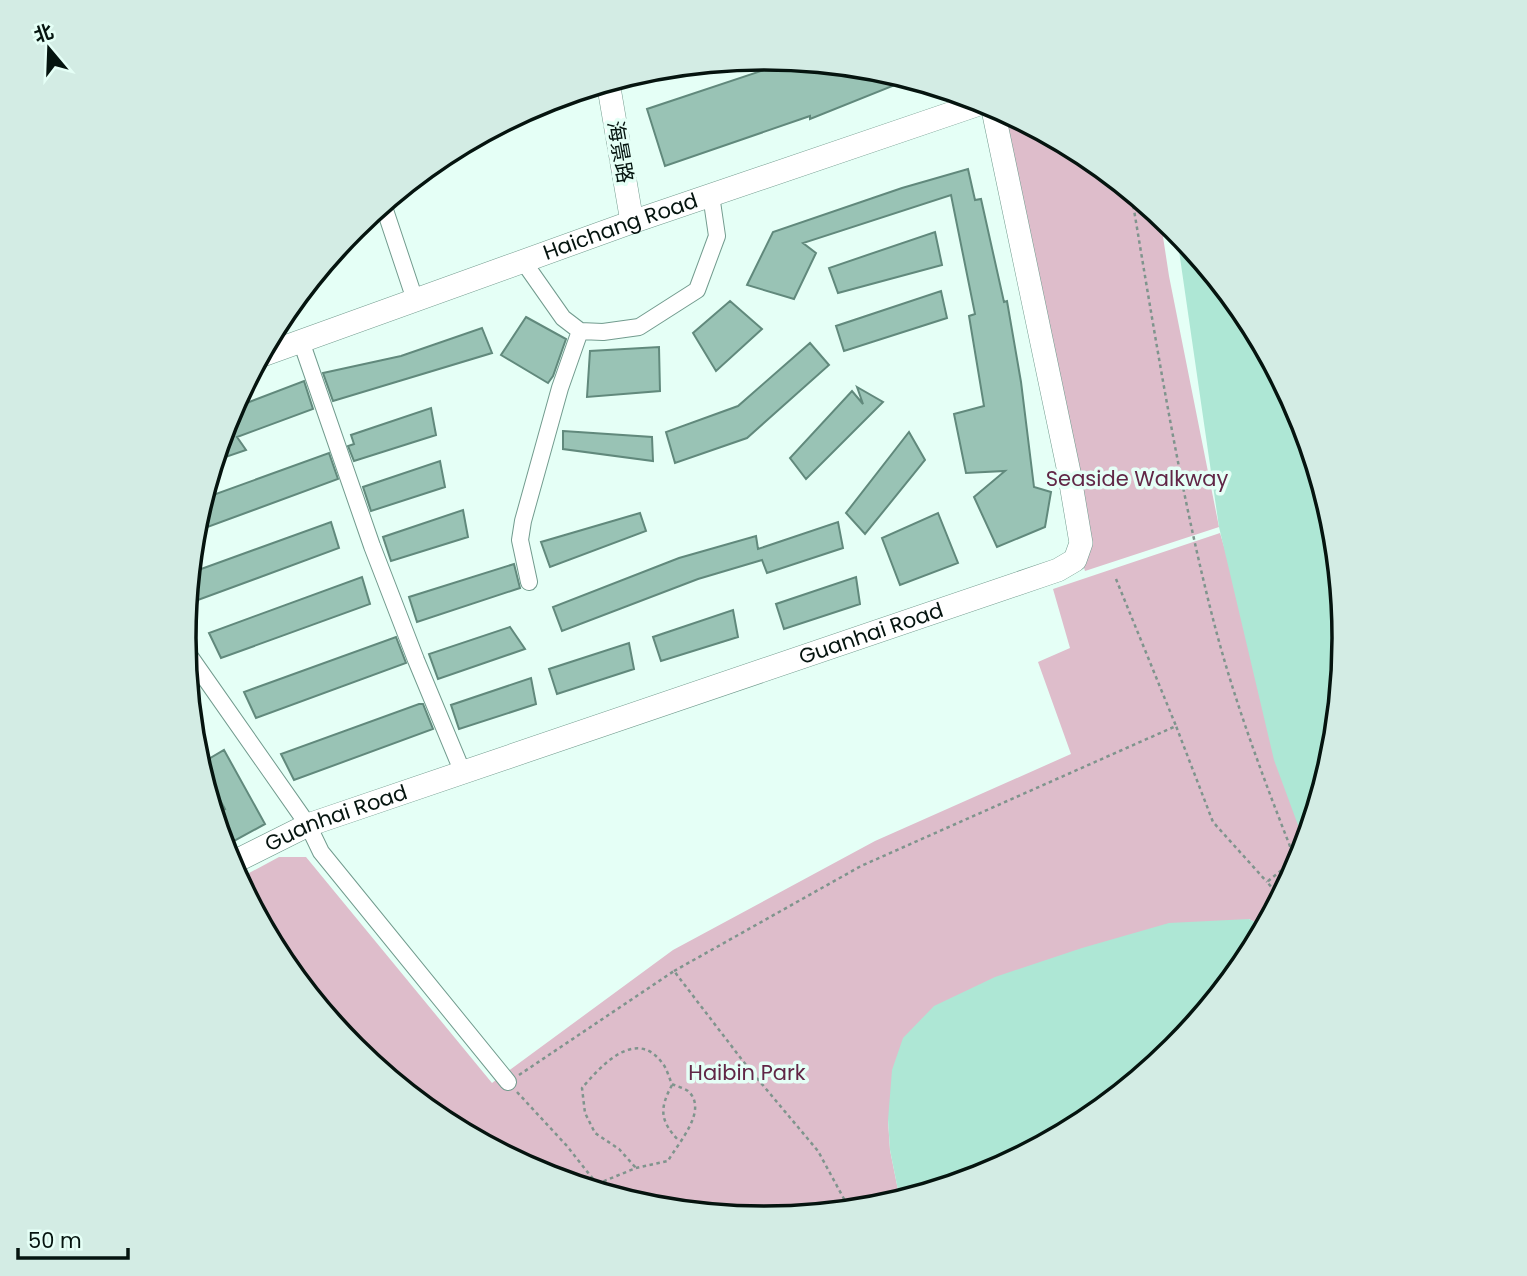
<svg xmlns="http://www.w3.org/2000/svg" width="1527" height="1276" font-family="Poppins,'Noto Sans SC',sans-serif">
<rect width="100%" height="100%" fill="#e5fff6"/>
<path fill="#debdcb" d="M1002,110l84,46 74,61 9,59 50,251 -134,44 -9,-31z
M1220,533l89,298 -10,29 -35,67 -15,-8 -361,201 2,30 10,50 -24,7 -113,11 -113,-11 -109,-33 -100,-54 -88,-72 -72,-88 -43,-81 41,-22h27l186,226 181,-133 202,-109 196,-87 -33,-92 32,-14 -17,-59z"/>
<path fill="#aee7d5" d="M1176,230l70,86 54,100 33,109 11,113 -11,114 -27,86 -4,-2 -28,-76 -55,-233z
M1249,919l15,8 -18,34 -72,88 -88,72 -101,53 -85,26 -10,-50 -2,-30 4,-50 11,-32 31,-32 61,-29 87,-29 87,-25z"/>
<path fill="#99c3b5" stroke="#61897c" stroke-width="2" d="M791,61l86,8 33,10 -100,40v-3l-145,50 -18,-57z
M968,169l7,31 6,-1 23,103 3,-1 14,81 13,105 17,5 -6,35 -48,20 -23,-50 31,-26 -39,2 -12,-59 30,-8 -15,-90 6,-2 -24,-119 -148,48 13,10 -22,46 -47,-14 26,-53 129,-44z
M935,232l7,33 -104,28 -9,-25z
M941,291l6,27 -103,33 -8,-25z
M730,301l32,28 -46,42 -23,-38z
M526,317l40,22 -13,37 -5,7 -47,-28z
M482,328l10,25 -159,48 -10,-28 78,-17z
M810,343l19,22 -82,73 -72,25 -9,-31 72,-26z
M659,347l1,44 -73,6 3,-46z
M304,381l9,28 -76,28 9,13 -32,11 17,-52z
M857,387l26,15 -77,77 -16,-21 62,-67 11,13z
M431,408l5,27 -82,26 -6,-15 6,-2 -3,-9z
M563,431l89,6 1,24 -90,-12z
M909,432l16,28 -60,74 -19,-21z
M329,453l9,26 -144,53 8,-33z
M440,461l5,26 -74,24 -8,-24z
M463,510l5,27 -77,24 -8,-24z
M640,513l6,18 -96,36 -9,-25z
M938,513l20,50 -58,22 -18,-47z
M331,522l8,26 -152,56 3,-31z
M838,522l5,26 -76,25 -5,-13 -64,19 -136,52 -9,-24 126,-49 77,-22 2,13z
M514,564l6,24 -103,34 -8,-25z
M362,577l8,27 -149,54 -12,-25z
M856,577l4,27 -76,25 -8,-25z
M733,610l5,27 -77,24 -8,-24z
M510,627l15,22 -87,30 -9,-25z
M396,637l10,26 -150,55 -12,-26z
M629,643l5,26 -77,25 -8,-25z
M531,678l5,26 -77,25 -8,-24z
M419,704h4l10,25 -139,51 -13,-26z
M224,750l41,74 -42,23 -9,-32 11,-6 -25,-45z"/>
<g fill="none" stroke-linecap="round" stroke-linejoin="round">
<defs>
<path id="street" d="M383,204l32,96
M523,261l40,57 17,13 23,1 36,-5 58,-37 20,-54 -6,-41
M301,341l71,205 44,114 47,113
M529,582l-9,-42 3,-19 37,-133 20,-57
M184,648l124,177 13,27 187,230"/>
<g id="secondary">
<path d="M608,82l24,140"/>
<path id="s1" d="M260,356l372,-134 353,-120"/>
<path id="s2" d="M230,864l78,-39 750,-255 17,-10 6,-17 -12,-71 -77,-367"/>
</g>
</defs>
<use href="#street" stroke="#729b8e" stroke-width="18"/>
<use href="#secondary" stroke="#729b8e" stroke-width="24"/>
<path stroke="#7f948d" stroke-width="2.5" stroke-dasharray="3.5 3.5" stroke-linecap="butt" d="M1131,192c24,143 46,286 82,427 21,82 51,161 82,240
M1116,579l60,147
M1280,897l-13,-15 28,-23 4,2
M674,971l187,-105 315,-140 37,96 54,60
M519,1075l155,-104 72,94 72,86 32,59
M672,1085c-13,24 -12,36 7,56
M517,1092l50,54 30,38 1,7
M597,1184l39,-16 32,-7c10,-18 41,-51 20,-70 -4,-3 -12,-5 -16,-7 -3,-6 -5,-15 -9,-20 -27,-38 -62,2 -81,24l3,25 10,20 24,16 17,19"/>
<use href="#street" stroke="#fff" stroke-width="16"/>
<use href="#secondary" stroke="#fff" stroke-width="23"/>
</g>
<g text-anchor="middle" stroke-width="7" stroke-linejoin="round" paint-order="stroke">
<g font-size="21" fill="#05140f" stroke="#e5fff6">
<text transform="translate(620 152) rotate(80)" y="7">海景路</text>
<text dy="7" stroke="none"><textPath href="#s1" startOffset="383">Haichang Road</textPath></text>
<text dy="7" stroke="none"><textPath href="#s2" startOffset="682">Guanhai Road</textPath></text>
<text dy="7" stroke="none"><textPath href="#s2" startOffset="116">Guanhai Road</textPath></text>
</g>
<g font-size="21" fill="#612646" stroke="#e5fff6">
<text x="1137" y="486">Seaside Walkway</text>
<text x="747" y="1080">Haibin Park</text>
</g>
</g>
<path d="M0 0H1527V1276H0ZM196 638a568 568 0 1 1 1136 0a568 568 0 1 1-1136 0Z" fill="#d3ece4" fill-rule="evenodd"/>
<path fill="none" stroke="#05140f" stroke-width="3.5" d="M196 638a568 568 0 1 1 1136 0a568 568 0 1 1-1136 0Z"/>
<g transform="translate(49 49) rotate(341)" stroke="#e5fff6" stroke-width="5" paint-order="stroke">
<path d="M0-5L12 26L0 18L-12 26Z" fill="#05140f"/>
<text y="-10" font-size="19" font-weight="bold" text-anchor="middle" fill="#05140f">北</text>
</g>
<path d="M18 1248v10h110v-10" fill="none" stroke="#05140f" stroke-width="3.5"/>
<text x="28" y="1248" font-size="21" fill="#05140f" stroke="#e5fff6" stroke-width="5" paint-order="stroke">50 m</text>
</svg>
